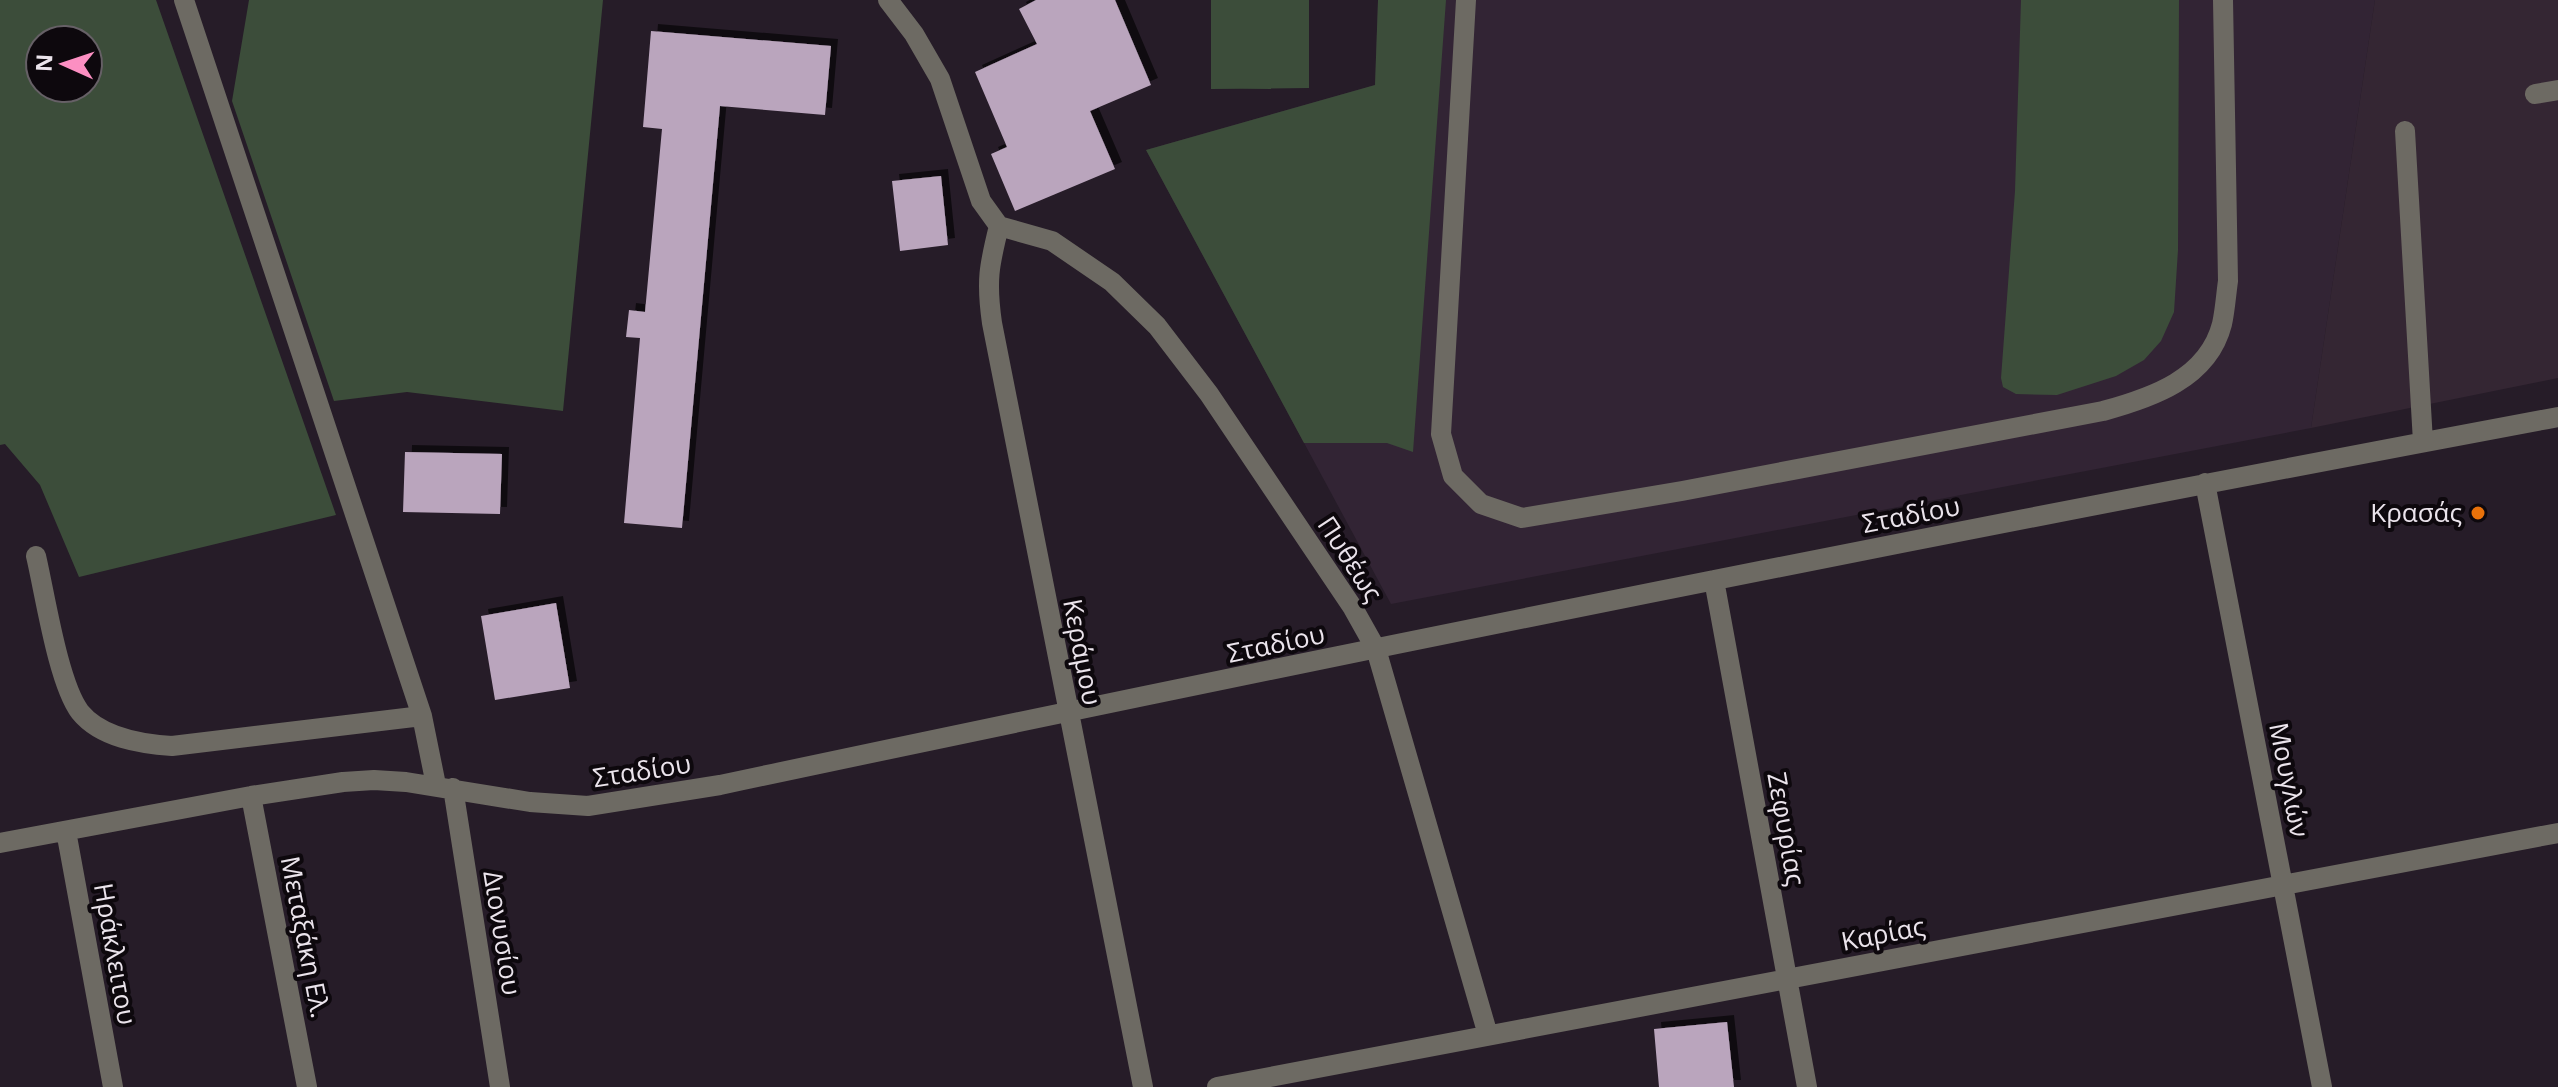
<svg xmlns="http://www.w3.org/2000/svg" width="2558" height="1087" font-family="'Open Sans',sans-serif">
<defs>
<filter id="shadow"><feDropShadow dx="7" dy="-7" stdDeviation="0" flood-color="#0009"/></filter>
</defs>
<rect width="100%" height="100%" fill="#261c28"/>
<path fill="#322434" d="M1378,0h997l-64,428 -920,176 -245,-454 229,-65z"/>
<path fill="#342633" d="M2375,0h183v378l-247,50z"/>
<path fill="#3c4d3a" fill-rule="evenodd" d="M0,0h156l180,515 -257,62 -39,-92 -35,-41 -5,1zM40,40h48v48h-48z
M249,0h354l-40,411 -156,-19 -73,9 -102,-300z
M1211,0h98v88l-98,1z
M1378,0h68l-33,452 -26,-9h-83l-158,-293 229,-65z
M2021,0h158l-1,250 -4,62 -13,29 -17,19 -28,16 -59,19 -41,-1 -13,-7 -2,-9 14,-187z"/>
<path fill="#baa5bd" filter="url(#shadow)" d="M1036,0h79l36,85 -61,26 25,58 -100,42 -24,-57 16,-7 -32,-75 62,-28 -18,-35z
M651,31l180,15 -6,69 -105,-9 -38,422 -58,-5 16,-185 -14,-1 3,-27 16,2 17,-183 -19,-2z
M941,176l7,69 -48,6 -8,-70z
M405,452l97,2 -2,60 -97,-2z
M556,603l14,85 -75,12 -14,-84z
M1727,1022l7,65h-75l-5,-58z"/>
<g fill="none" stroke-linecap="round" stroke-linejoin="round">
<path stroke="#6d6a63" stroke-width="20" d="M184,0l238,716 14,69
M888,0l26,34 26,45 41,122 18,25
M1466,0l-25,434 12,42 28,28 41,14 160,-27 421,-80c48,-13 105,-32 119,-87 3,-13 4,-29 6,-43l-5,-281
M2535,94l23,-4
M2405,131l18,311
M999,226l53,15 60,41 45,44 52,68 144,214 23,41 112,386
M999,226c-10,40 -13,55 -7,97l151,764
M2205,483l117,604
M36,556c9,38 22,127 44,156 21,26 61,32 92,34l250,-30
M1714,580l93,507
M453,788l47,299
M251,796l56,291
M66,831l47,256
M0,843l251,-47 92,-14 31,-2 32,2 124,20 58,4 132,-21c611,-130 1224,-253 1838,-368
M1217,1087l1341,-254"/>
</g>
<circle fill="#e8710a" stroke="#0d080d" stroke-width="3" cx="2478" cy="513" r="8"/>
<g text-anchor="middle" stroke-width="8" stroke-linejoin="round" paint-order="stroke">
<g font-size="26" fill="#ebe4ec" stroke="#0d080d" text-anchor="end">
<text x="2462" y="522">Κρασάς</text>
</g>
<g font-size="26" fill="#ebe4ec" stroke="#0d080d">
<text transform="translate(1911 515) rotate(-11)" y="9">Σταδίου</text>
<text transform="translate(1350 559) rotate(57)" y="9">Πυθέως</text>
<text transform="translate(1276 644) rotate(-12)" y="9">Σταδίου</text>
<text transform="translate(1082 652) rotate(79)" y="9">Κεράμου</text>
<text transform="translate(642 771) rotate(-9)" y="9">Σταδίου</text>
<text transform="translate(2289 780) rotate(79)" y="9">Μουγλών</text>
<text transform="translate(1786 829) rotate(80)" y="9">Ζεφυρίας</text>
<text transform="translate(502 933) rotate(81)" y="9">Διονυσίου</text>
<text transform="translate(1883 934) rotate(-11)" y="9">Καρίας</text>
<text transform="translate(305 937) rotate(79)" y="9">Μεταξάκη Ελ.</text>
<text transform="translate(115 954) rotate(80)" y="9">Ηράκλειτου</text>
</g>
</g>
<g transform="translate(64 64) rotate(273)"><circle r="38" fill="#0d080d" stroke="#666066" stroke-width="2"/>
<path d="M0-6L14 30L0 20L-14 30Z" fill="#fc8fc2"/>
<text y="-12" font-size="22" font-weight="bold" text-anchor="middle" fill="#ebe4ec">N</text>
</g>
</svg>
